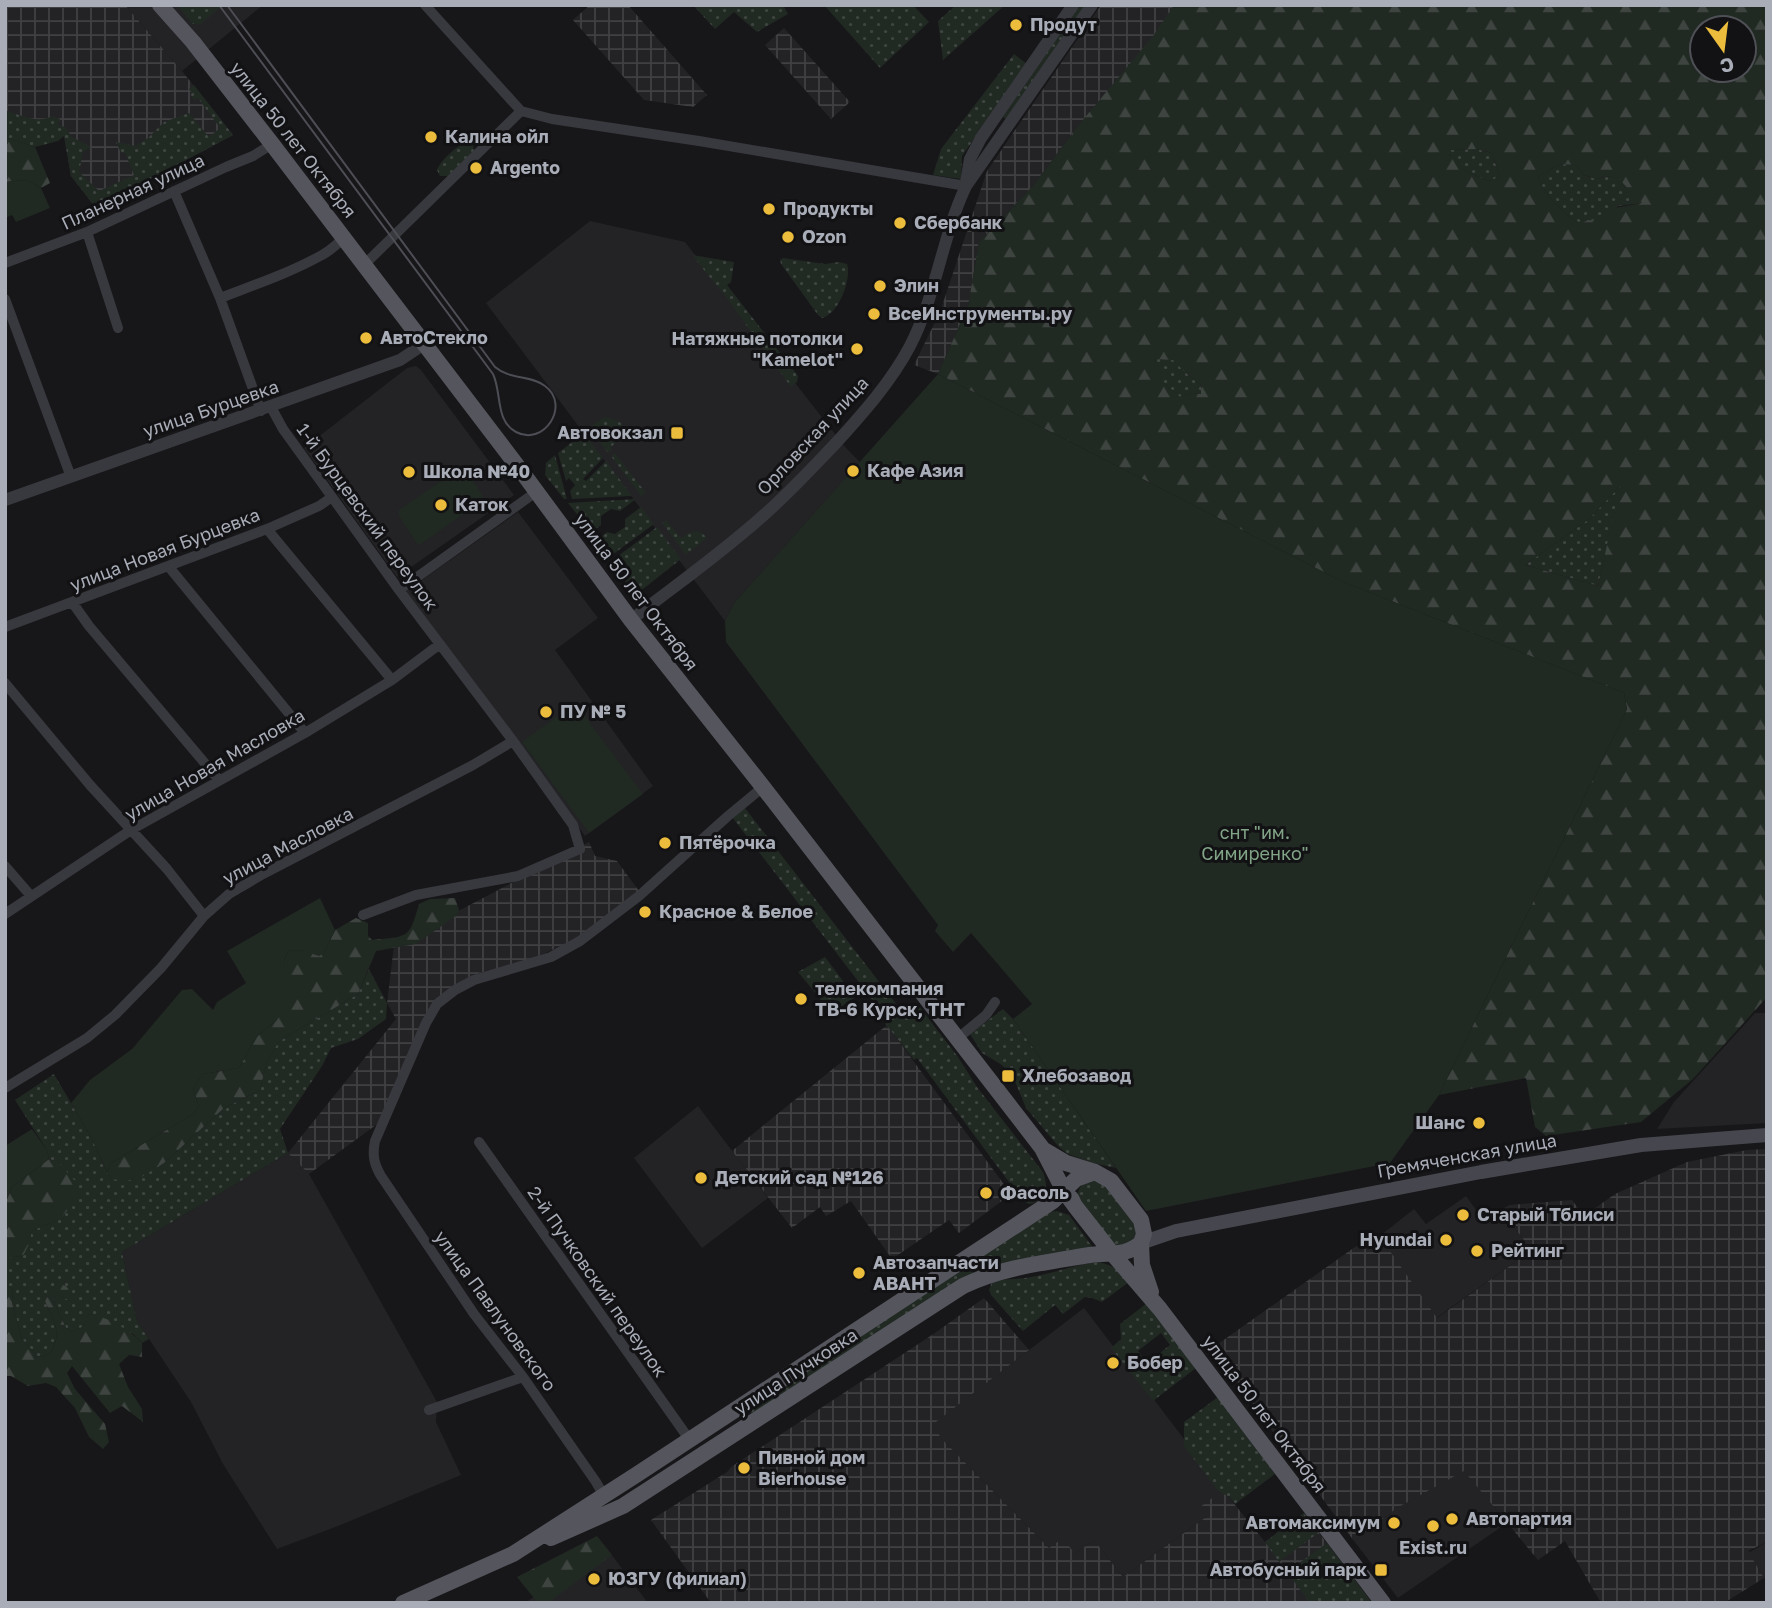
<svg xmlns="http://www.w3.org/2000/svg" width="1772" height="1608" font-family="'Golos Text',sans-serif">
<defs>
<pattern id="industrial-grid" width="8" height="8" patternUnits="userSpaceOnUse" patternTransform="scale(1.75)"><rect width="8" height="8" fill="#232326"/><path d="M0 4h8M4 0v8" fill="none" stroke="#404043"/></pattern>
<pattern id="grass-dots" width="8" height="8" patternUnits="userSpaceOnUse" patternTransform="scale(1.75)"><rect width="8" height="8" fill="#212923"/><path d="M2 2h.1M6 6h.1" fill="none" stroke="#3e4541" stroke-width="1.8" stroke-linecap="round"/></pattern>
<pattern id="forest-firs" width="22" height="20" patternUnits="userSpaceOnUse" patternTransform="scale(1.75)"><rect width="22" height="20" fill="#212923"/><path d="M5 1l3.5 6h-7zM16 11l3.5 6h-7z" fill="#3e4541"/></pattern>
</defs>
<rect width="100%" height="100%" fill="#171719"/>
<path fill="#232326" d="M125,5h138l-81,66z
M590,221l95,21 161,206 14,14 -126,141 -9,18 -239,-318z
M416,366l5,4 93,125 -117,82 -93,-129 103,-80z
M518,512l80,106 -43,32 98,136 -68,50 -180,-244z
M1755,1013h12v110l-110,6 17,-27z
M698,1106l70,92 -66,50 -68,-90z
M288,1153l21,21 128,228 -1,20 25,53 -123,51 -61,23 -54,-85 -32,-62 -54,-81 -15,-69z
M1466,1196l19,26 16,-11 31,39 -96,68 -52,-72 1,-4 -4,-7 33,-26 12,15z
M1084,1308l139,182 -17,27 -83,60 -29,-37 -19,14 -26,-6 -106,-108 -12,-15z
M1464,1470l43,53 -109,75 -44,-57 43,-33z
M1767,1542v35l-3,1 -18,-30 4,4z
M605,1546l43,57h-123z"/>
<path fill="url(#industrial-grid)" d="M5,5h120l57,66 51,64 -137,73 -25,-32 -7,-40 -59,-20z
M590,5h38l79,90 -14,12 -49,-7 -71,-80z
M1101,5h88l-112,122 -45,60 -53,55 -11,64 -30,68 -24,-9 26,-53 47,-141z
M784,28l66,74 -19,17 -66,-74z
M589,842l6,14 22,5 22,30 -63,48 -48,22 -49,12 -46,31 -53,118 -71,52 -21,-21 108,-134 -9,-16 7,-58z
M887,1025l124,169 -52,39 -10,-13 -57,39 -41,-58 -25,15 -6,-9 -28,21 -60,-77z
M1767,1149v393l-19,9 16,27 -40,25h-123l-36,-62 -27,19 -74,-89 -67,37 -43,33 -143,-192 144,-102 25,-10 57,81 95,-68 -31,-39 8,-6 63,-5 12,16 31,-22 72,-32 60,-12z
M984,1298l45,52 -97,75 11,15 106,108 14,-10 12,16 19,-14 29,37 83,-60 -6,-10 23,-17 42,52 39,-29 68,90h-661l-60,-83 76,-48 4,-5 204,-134z"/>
<path fill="url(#grass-dots)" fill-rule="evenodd" d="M177,5h46l-22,19h-8z
M693,5h90l5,9 -31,18 -23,-20 -19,17z
M824,5h89l16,17 -49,46z
M956,5h49l-62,55 -5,-39z
M1079,5h8l-81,114 -3,-2z
M1014,54l13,10 -65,92 -1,23 -28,-4 8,-26z
M194,85l39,50 -137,73 -25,-32 -7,-40 -6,5 -23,6 -30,-10v-27c16,5 32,14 47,6l8,3 -2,6 7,2 7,10 19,10 -8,5 -4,20 20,19 35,-16 -9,-22h-4l-5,-11 19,4 13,-8 16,-16 25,-9 20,24 11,-9 -22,-30 -3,2 -5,-5 2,-2 -3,-4z
M468,142l5,3 1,6 -26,25h-8l-3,-6c4,-10 20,-25 31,-28z
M1477,149l15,4 8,24 -12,4 -24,-11 -15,-16v-4z
M1561,164l14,1 9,10 6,2 7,2 13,-3 10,3 23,24 -24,3 -22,16 -9,-2 -6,3c-14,-2 -41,-33 -44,-47z
M692,255l42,7 -3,20 -4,3 71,91 -1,6 -6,5 -63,-87z
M783,258l42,6 14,-2 8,2c5,14 -8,50 -25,54l-4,-3 -37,-51 -1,-4z
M1156,358l17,1 11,12 17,14v9l-9,-1 -12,4 -16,-14 -10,-19z
M604,417c10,2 19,3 21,15l-1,3 -13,12 1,2 -4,4 -19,-25z
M584,433l19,25 -20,21 3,2 20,-20 26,35 -60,3 -2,-8 5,-6 -6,-7 -3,3 -8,-28z
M615,453l31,40 -5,3 -30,-40z
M555,455l12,44h-3l-19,-24 1,-12z
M1621,485l-23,101 -73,-21 64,-46z
M636,499l-16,12 -9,-2 -10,7v9l-10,8 -2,-3 3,-3 -4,-5 -3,2 -17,-21z
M641,507l13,17 -46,34 -13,-16 12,-10 8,2 10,-7v-8z
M666,520l15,18c10,-7 17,-11 26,0l-21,17 -24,-32z
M657,527l24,32 -43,34 -6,-2 -22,-29z
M745,808l152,197 -13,10 -152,-198z
M825,957l30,40 -23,16 -34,-41z
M369,969l18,34 -1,16 -28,20 -27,9 -9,18 -42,63 8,24 -166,99 15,69 12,18 -7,4 -9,-9 -45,-20 -4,12 -11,6 -7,-4 -13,-28 2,-4h5l11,5 -5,-15 -21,15c9,21 18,31 5,53l-12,3 -16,-18 -10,-36 1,-14 -8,-4v-27l18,-2 8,-25 27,-11v-57l-9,-4 -2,-9 -32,-50 39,-26 38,65 15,33 5,7 52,-16 60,-55 36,-18 6,-25 12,-23 80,-48z
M911,1005h7l40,52 19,30 66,85c6,15 3,30 -14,32l-6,-3 -106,-143 -3,2 -29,-37 22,-16z
M1003,1009l10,10 103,149 -23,-5 -25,-9 -9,-7 -33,-39 -12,-29 -12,-14 -20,-12 -12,-19z
M1089,1180h12l34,43 1,14 -8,8 -13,1 -38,-50 3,-9z
M1057,1211l12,4 25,34 -97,20 -245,146 -5,-6 303,-197z
M1098,1262c15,3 22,8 31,20l-27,20 -10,-4 -7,-1 -22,17 -8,-9 -32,26 -32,-36 -2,-5 3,-8c14,-4 25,-2 39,-5 23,-4 44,-12 67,-15z
M1147,1303l49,65 -43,33 -42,-53 10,-9 -1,-15zM1161,1333l9,12 -23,18 -9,-12z
M1218,1397l57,77 -40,30 -6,-7 -11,-6 -34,-45v-24z
M1304,1513l14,20 -39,29 -14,-20z
M1327,1543l45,60h-62l-23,-31z"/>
<path fill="url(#forest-firs)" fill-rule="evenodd" d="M1174,5h593v992l-74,82 -52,43 -95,14 -11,-9 -9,-49 -87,17 188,-386 -3,-16 -283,-112 -403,-207 30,-68 11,-64 53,-55 45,-60 76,-91zM1702,28h42v42h-42zM1477,149l15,4 8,24 -12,4 -24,-11 -4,-10 -11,-5v-5zM1561,164l14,1 9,10 13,4 13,-3 9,3 23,24 -38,7 -7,11 -9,-1 -6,3c-14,-2 -41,-33 -44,-47zM1156,359l17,1 11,11 17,14v9l-9,-1 -12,4 -16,-14v-10l-10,-9zM1620,486l-22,100 -73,-21 64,-46z
M5,137l30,10 15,36 -9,5 -14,-8 -22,2z
M455,898l4,12 -3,6 -40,28 -40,7 -18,43 -80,48 -12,23 -6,25 -36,18 -60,55 -24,15 -14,3 -14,-2 -5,-7 4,-9 82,-49 6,-7 -6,-18 10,-15 36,-6 17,-31 21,-17 6,-57 5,-12 13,-1 23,3 11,-23 21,-12 12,5v13l4,4c36,-4 37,0 47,-36l11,-5z
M49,1159l9,3 18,20 2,18 -20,20 -27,11v9l-8,16 -18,2v-54l7,-17z
M59,1284l7,2 7,10 -2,5 -11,-5h-5l-2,4 13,28 7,4 11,-6 3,-12c20,2 41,15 55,29v14l-13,-2 -10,9 9,23 14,22 1,13 -21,-16 -12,7 -38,-47 -5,7 8,16 30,35 4,18 -6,7 -14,-12 -14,-29 -19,-21 -10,-4 -18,3 -17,-10h-6v-91l8,4 -1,14 10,36 16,18 12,-3c13,-21 4,-33 -5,-53l4,-8z
M597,1536l15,19 -64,48h-10l-21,-26z"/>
<path fill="#212923" d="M27,180l14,8 9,20 -34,14 -4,-7 -7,3v-36z
M938,374l403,207 283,112 3,16 -188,386 -49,68 -244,48 -133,-192 19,-15 -61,-71 -18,19 -18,-21 3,-6 -212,-283 -1,-21 9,-18z
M460,468h3l3,2 17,26 -1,5 -61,43h-4l-18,-28v-6z
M575,703l68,91 -54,39 -67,-91z
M320,898l15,32 -11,23 -5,3 -18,-6 -13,1 -5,12 8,27 -14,30 -21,17 -17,31 -36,6 -10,15 6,18 -6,7 -82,49 -4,9 -15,-33 -21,-36 19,-23 42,-31 50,-59 10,-1 21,21 4,-8 29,-19 -19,-32z
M32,1129l15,21 2,9 -37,28 -7,17v-58z"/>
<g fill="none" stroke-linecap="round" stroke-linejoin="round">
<path stroke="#38393e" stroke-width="10" d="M425,5l96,106 31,8 147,22 267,45
M174,191l46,107 41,113
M87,232l31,96
M5,263l82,-31 139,-65 27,-11 19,-12
M364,265l157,-154
M220,298c34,-13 70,-25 102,-43 8,-4 15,-11 22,-17
M5,299l66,178
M271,407l12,22 116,161 114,151 60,84 7,24 -62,27 -102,19 -53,20
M267,529l125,151
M169,567l136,166
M399,590l137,-98
M72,602l17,24 130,154
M5,627l262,-98 52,-23 13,-9
M5,683l85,102 77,84 37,47
M5,866l26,30
M5,914l126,-84 174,-97 87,-53 48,-36
M957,1039l29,-24 9,-13
M5,1088l82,-50 28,-23 46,-47 43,-52 25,-22 34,-20 210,-109 40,-24
M479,1142l210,297
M429,1410l94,-33
M604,1496l-8,-14 -73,-105 -49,-63 -93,-138c-7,-12 -9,-21 -6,-35l51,-118 11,-19 18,-14 19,-10 77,-23 29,-16 59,-45 89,-80 35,-29"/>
<path stroke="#38393e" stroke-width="12" d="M966,182l4,-23 11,-21 92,-133
M5,500l395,-140 24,-16
M631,620c45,-35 92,-68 134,-106 25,-22 48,-47 71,-71 27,-30 55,-61 74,-97 26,-50 32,-109 56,-160l126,-181"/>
<path stroke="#46474e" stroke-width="14" d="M1141,1243l35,-12 305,-59 160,-27 126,-10"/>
<path stroke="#54555d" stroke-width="16" d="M160,5l33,37 79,102 250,328 109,148 132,167 279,361 22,43 11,15
M1044,1150l22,13 29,9 16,9 30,39 3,14 -3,9 1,22 9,27
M1071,1198l4,8 36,46 49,57 223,294
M551,1538l72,-32 340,-220c39,-19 85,-24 127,-31 20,-3 35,2 51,-12
M403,1603l110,-49 123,-79 417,-274 23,-22 19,-7"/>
<path stroke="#4d4e55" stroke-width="2" d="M219,5l274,369c9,19 2,47 23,58 28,15 55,-27 29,-46 -13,-11 -35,-6 -50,-19l-268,-362"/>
</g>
<g fill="#ecbd3c" stroke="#121214" stroke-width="2.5">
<circle cx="1016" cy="25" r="7"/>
<circle cx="431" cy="137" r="7"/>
<circle cx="476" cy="168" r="7"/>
<circle cx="769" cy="209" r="7"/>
<circle cx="900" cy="223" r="7"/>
<circle cx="788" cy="237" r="7"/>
<circle cx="880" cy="286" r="7"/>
<circle cx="874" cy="314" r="7"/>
<circle cx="366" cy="338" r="7"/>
<circle cx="857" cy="349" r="7"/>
<rect x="670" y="426" width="14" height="14" rx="3.5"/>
<circle cx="853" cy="471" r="7"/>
<circle cx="409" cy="472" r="7"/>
<circle cx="441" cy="505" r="7"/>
<circle cx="546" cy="712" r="7"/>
<circle cx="665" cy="843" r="7"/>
<circle cx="645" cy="912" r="7"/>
<circle cx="801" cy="999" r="7"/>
<rect x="1001" y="1069" width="14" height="14" rx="3.5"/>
<circle cx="1479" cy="1123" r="7"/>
<circle cx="701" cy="1178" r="7"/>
<circle cx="986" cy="1193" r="7"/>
<circle cx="1463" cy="1215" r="7"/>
<circle cx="1446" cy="1240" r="7"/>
<circle cx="1477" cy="1251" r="7"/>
<circle cx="859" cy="1273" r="7"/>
<circle cx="1113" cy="1363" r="7"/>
<circle cx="744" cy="1468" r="7"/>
<circle cx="1452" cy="1519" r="7"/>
<circle cx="1394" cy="1523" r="7"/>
<circle cx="1433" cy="1526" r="7"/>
<rect x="1374" y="1563" width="14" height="14" rx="3.5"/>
<circle cx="594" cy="1579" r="7"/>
</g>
<g text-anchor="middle" stroke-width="6" stroke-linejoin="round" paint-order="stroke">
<g font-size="18" font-weight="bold" fill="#a9adb8" stroke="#121214" text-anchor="start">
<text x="1030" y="31">Продут</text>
<text x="445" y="143">Калина ойл</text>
<text x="490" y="174">Argento</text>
<text x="783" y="215">Продукты</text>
<text x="914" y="229">Сбербанк</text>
<text x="802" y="243">Ozon</text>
<text x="894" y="292">Элин</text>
<text x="888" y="320">ВсеИнструменты.ру</text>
<text x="380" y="344">АвтоСтекло</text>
<text x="843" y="345" text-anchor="end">Натяжные потолки<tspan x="843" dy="21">"Kamelot"</tspan></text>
<text x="663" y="439" text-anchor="end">Автовокзал</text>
<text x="867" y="477">Кафе Азия</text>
<text x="423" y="478">Школа №40</text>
<text x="455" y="511">Каток</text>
<text x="560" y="718">ПУ № 5</text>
<text x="679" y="849">Пятёрочка</text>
<text x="659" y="918">Красное &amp; Белое</text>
<text x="815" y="995">телекомпания<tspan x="815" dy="21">ТВ-6 Курск, ТНТ</tspan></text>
<text x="1022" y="1082">Хлебозавод</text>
<text x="1465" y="1129" text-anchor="end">Шанс</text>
<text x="715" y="1184">Детский сад №126</text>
<text x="1000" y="1199">Фасоль</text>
<text x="1477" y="1221">Старый Тблиси</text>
<text x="1432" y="1246" text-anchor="end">Hyundai</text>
<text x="1491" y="1257">Рейтинг</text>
<text x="873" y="1269">Автозапчасти<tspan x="873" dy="21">АВАНТ</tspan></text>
<text x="1127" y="1369">Бобер</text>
<text x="758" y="1464">Пивной дом<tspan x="758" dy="21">Bierhouse</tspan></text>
<text x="1466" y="1525">Автопартия</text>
<text x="1380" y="1529" text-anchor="end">Автомаксимум</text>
<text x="1433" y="1554" text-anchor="middle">Exist.ru</text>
<text x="1367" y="1576" text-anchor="end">Автобусный парк</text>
<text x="608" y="1585">ЮЗГУ (филиал)</text>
</g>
<g font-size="18" fill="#a9adb8" stroke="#121214">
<text transform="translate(293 140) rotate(52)" y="6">улица 50 лет Октября</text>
<text transform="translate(133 192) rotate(-25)" y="6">Планерная улица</text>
<text transform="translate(211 409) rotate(-19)" y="6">улица Бурцевка</text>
<text transform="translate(813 436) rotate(-47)" y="6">Орловская улица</text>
<text transform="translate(367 517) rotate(54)" y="6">1-й Бурцевский переулок</text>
<text transform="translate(165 550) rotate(-21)" y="6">улица Новая Бурцевка</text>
<text transform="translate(636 592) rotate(53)" y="6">улица 50 лет Октября</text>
<text transform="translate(215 765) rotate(-30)" y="6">улица Новая Масловка</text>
<text transform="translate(288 846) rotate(-28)" y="6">улица Масловка</text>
<text transform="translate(1467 1156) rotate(-10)" y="6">Гремяченская улица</text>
<text transform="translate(597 1282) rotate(55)" y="6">2-й Пучковский переулок</text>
<text transform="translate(495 1311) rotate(54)" y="6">улица Павлуновского</text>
<text transform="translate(796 1372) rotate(-33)" y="6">улица Пучковка</text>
<text transform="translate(1264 1414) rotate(53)" y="6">улица 50 лет Октября</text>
</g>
<g font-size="18" fill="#81a386" stroke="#121214">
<text x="1255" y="839">снт "им.<tspan x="1255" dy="21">Симиренко"</tspan></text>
</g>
</g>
<rect width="1772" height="1608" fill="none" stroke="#a9adb8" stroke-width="14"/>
<g transform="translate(1723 49) rotate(166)"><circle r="33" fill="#121214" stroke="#4e5056" stroke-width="2"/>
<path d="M0-5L12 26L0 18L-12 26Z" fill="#ecbd3c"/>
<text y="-10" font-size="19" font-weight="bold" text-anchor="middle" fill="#a9adb8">С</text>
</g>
</svg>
